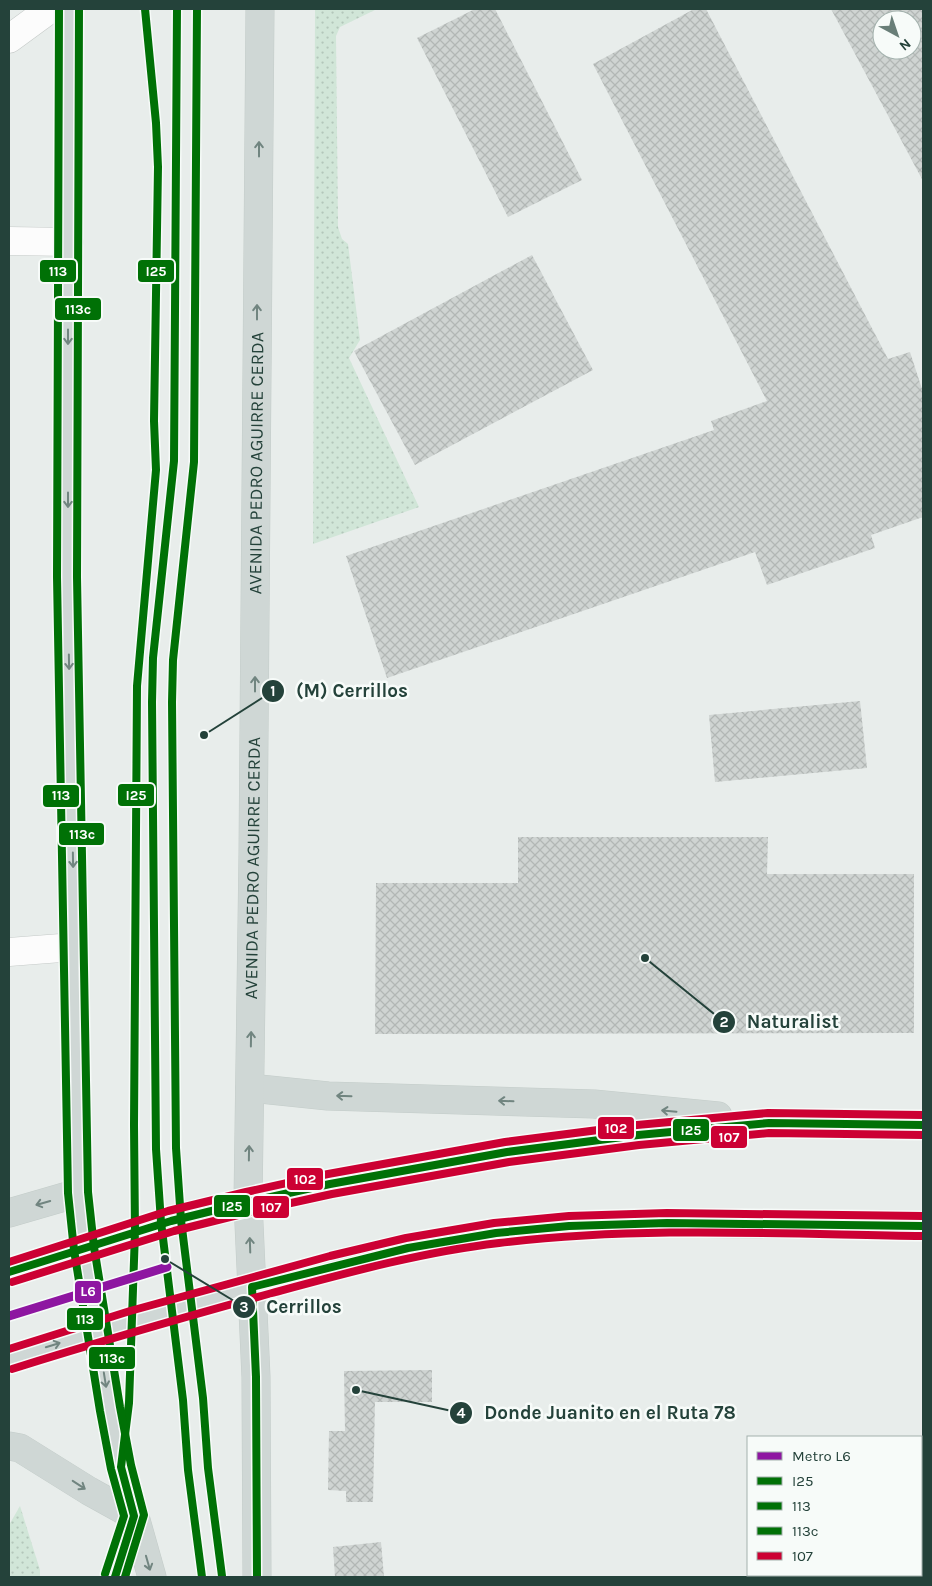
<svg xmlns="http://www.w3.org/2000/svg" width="932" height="1586" font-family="Karla,sans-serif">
<defs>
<pattern id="grass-dots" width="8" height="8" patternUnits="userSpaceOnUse" patternTransform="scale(1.25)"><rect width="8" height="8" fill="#d1e6d8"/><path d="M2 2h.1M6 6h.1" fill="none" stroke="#b3c6ba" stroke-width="1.8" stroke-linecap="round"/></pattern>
<pattern id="building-cross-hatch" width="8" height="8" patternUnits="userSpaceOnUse" patternTransform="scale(1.25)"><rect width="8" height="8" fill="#cfd4d2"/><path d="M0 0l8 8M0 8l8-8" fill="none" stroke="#b2b7b5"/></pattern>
</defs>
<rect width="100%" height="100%" fill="#e8edeb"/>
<path fill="url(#grass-dots)" d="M315,9h62l-37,18 -4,9 2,191 4,12 6,5 12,96 -11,18 70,149 -106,37z
M20,1506l20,64v7h-31v-52z"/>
<path fill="url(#building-cross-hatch)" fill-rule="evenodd" d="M475,9h20l87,171 -74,37 -91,-179z
M694,9h12l182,350 22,-7 13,40v125l-52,18 4,13 -108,37 -12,-33 -368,126 -41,-122 368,-126 -3,-9 56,-20 -174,-337z
M831,9h92v172zM882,20h30v30h-30z
M532,255l61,115 -178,95 -61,-114z
M860,701l7,67 -152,14 -6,-67z
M518,837h250l-1,37h147v159l-539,1 1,-151h142z
M432,1370v32h-57l-2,100h-27v-11l-18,-1 1,-59h16l-1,-60z
M381,1542l3,35h-49l-2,-30z"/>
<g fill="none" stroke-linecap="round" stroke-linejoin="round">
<defs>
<path id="street" d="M9,39l41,-30
M9,241l60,1
M9,952l65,-5"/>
<path id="secondary" d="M115,1577l19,-61"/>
<g id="primary">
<path d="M69,9l-2,568 11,616 6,55 26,161 11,58 31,110"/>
<path d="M250,1088l78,8 266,8 124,12"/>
<path d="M9,1213l69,-20"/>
<path d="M9,1272l162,-51 77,-19 82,-18 177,-32 131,-17 131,-12 154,2"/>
<path d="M9,1359l124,-38 200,-55 75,-18 88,-15 73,-7 98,-3 256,3"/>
<path d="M9,1446l11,2 69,43 45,25"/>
<path id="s1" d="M257,1577l-1,-200 -8,-175 5,-347 7,-846"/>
</g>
</defs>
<use href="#street" stroke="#c5cac8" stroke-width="29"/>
<use href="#secondary" stroke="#c3cbc8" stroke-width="29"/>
<use href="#primary" stroke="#c3ccc9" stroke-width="29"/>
<use href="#street" stroke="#fcfcfc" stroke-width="28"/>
<use href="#secondary" stroke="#fcfcfc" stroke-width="28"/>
<use href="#primary" stroke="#cfd7d5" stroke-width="28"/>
<defs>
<path id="bus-1" d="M9,1272l162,-51 77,-19 82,-18 177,-32 131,-17 131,-12 154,2
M115,1577l19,-61 -13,-49 8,-64 6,-171 -1,-107 3,-439 19,-216 -2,-49 4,-254 -2,-44 -11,-114
M257,1577l-1,-200 -4,-90 156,-39 88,-15 73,-7 98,-3 256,3"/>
<path id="bus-2" d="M59,9l-2,568 11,616 6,57 26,161 11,58 13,47 -19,58
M177,9l-3,452 -21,197 -1,44 4,447 5,73 22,178 5,70 14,107"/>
<path id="bus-3" d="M79,9l-2,568 11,615 6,55 26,160 11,58 13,50 -19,62
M197,9l-3,453 -21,198 -1,42 4,446 5,72 22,178 5,70 14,108"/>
<path id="bus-4" d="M12,1282l162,-51 76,-19 82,-18 177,-32 130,-17 130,-12 154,2
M12,1369c86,-27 173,-52 260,-76 74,-20 150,-41 227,-50 140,-17 283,-9 424,-7"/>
<path id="bus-5" d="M9,1262l159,-51 78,-19 82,-18 177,-32 132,-17 131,-12 155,2
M9,1349l121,-38 200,-55 76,-18 88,-15 75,-7 98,-3 256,3"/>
</defs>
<use href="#bus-1" stroke="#f7fbf9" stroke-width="11"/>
<use href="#bus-2" stroke="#f7fbf9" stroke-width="11"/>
<use href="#bus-3" stroke="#f7fbf9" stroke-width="11"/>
<use href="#bus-4" stroke="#f7fbf9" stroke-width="11"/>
<use href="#bus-5" stroke="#f7fbf9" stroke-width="11"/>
<use href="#bus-1" stroke="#007106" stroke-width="8"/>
<use href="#bus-2" stroke="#007106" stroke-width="8"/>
<use href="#bus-3" stroke="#007106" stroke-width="8"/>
<use href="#bus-4" stroke="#c03" stroke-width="8"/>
<use href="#bus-5" stroke="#c03" stroke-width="8"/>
<defs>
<path id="metro-1" d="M9,1316l158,-49"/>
</defs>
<use href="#metro-1" stroke="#f7fbf9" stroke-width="12"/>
<use href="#metro-1" stroke="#8e16a1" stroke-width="9"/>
</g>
<defs><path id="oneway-shaft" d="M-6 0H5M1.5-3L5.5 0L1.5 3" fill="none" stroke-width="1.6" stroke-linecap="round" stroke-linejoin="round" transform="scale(1.25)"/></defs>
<g stroke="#718580">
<use href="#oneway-shaft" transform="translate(259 149) rotate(-90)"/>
<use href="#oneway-shaft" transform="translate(257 312) rotate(-90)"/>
<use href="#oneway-shaft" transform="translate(68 337) rotate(90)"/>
<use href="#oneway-shaft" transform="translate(68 500) rotate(90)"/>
<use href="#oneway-shaft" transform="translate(69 662) rotate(89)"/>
<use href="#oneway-shaft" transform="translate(255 684) rotate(-90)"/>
<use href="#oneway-shaft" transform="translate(73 860) rotate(89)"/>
<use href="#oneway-shaft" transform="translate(251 1039) rotate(-89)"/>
<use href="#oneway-shaft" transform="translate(344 1096) rotate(-178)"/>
<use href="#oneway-shaft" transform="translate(506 1101) rotate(-178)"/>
<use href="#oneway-shaft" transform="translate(669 1111) rotate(-175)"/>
<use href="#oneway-shaft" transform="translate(249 1153) rotate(-89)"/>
<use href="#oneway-shaft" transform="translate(43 1203) rotate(164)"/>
<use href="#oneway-shaft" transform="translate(250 1245) rotate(-92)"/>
<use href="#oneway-shaft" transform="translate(53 1345) rotate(-17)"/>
<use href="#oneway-shaft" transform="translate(105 1380) rotate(81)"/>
<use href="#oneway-shaft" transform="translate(79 1485) rotate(33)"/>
<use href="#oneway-shaft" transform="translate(148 1563) rotate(74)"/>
</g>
<g text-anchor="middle" stroke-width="5" stroke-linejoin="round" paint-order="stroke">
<g font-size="18" fill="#24423a" stroke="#f7fbf9">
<text dy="6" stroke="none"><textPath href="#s1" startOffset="1114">AVENIDA PEDRO AGUIRRE CERDA</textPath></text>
<text dy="6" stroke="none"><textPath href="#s1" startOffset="709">AVENIDA PEDRO AGUIRRE CERDA</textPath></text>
</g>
</g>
<path fill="none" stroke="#24423a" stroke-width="2" d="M204 735L273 691M645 958L724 1022M165 1259L244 1307M356 1390L461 1413"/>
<g fill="#24423a" stroke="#f7fbf9" stroke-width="2">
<circle cx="204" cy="735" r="5"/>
<circle cx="645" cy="958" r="5"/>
<circle cx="165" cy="1259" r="5"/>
<circle cx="356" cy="1390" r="5"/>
<circle cx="273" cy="691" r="12"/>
<circle cx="724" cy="1022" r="12"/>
<circle cx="244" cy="1307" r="12"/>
<circle cx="461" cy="1413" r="12"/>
</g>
<g font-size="15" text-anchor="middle" font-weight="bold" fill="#fff">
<text x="273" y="696">1</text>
<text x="724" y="1027">2</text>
<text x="244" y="1312">3</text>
<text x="461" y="1418">4</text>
</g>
<g font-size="19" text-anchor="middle" font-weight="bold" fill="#24423a" stroke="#f7fbf9" stroke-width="5" stroke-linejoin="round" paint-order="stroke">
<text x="352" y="697">(M) Cerrillos</text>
<text x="793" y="1028">Naturalist</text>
<text x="304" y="1313">Cerrillos</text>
<text x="610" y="1419">Donde Juanito en el Ruta 78</text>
</g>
<g stroke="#f7fbf9" stroke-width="2">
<rect x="137" y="259" width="38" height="24" rx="5" fill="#007106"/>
<rect x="39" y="259" width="38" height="24" rx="5" fill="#007106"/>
<rect x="54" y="297" width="48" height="24" rx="5" fill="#007106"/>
<rect x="117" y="783" width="38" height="24" rx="5" fill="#007106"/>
<rect x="42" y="784" width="38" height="24" rx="5" fill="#007106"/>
<rect x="58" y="822" width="47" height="24" rx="5" fill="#007106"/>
<rect x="597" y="1116" width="38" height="24" rx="5" fill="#c03"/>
<rect x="672" y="1118" width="38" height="24" rx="5" fill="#007106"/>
<rect x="710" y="1125" width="38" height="24" rx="5" fill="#c03"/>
<rect x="286" y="1167" width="38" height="24" rx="5" fill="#c03"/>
<rect x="213" y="1194" width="38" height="24" rx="5" fill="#007106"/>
<rect x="252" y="1195" width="38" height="24" rx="5" fill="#c03"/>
<rect x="74" y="1280" width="28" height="24" rx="5" fill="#8e16a1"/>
<rect x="66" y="1307" width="38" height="24" rx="5" fill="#007106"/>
<rect x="88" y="1346" width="48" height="24" rx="5" fill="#007106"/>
</g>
<g font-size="14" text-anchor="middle" font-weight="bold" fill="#fff">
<text x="156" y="276">I25</text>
<text x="58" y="276">113</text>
<text x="78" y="314">113c</text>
<text x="136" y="800">I25</text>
<text x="61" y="800">113</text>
<text x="82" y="839">113c</text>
<text x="616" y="1133">102</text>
<text x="691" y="1135">I25</text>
<text x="729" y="1142">107</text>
<text x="305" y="1184">102</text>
<text x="232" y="1211">I25</text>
<text x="271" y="1212">107</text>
<text x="88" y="1296">L6</text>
<text x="85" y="1324">113</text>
<text x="112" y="1363">113c</text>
</g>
<rect width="932" height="1586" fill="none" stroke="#24423a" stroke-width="20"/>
<rect x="747" y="1436" width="175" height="140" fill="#f7fbf9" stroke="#a3b1ad"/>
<rect x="757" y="1452" width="25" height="8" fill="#8e16a1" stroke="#a3b1ad"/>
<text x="792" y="1461" font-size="15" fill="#24423a">Metro L6</text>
<rect x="757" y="1477" width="25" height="8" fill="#007106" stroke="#a3b1ad"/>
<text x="792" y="1486" font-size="15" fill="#24423a">I25</text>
<rect x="757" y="1502" width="25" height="8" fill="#007106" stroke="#a3b1ad"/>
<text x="792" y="1511" font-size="15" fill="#24423a">113</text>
<rect x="757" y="1527" width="25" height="8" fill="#007106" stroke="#a3b1ad"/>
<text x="792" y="1536" font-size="15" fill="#24423a">113c</text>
<rect x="757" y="1552" width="25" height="8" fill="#cc0033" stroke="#a3b1ad"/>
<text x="792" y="1561" font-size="15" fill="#24423a">107</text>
<g transform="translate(897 35) rotate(140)"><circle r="24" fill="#f7fbf9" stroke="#a3b1ad"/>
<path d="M0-4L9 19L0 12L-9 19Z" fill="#697e78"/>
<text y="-8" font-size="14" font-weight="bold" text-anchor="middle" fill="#24423a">N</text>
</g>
</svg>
